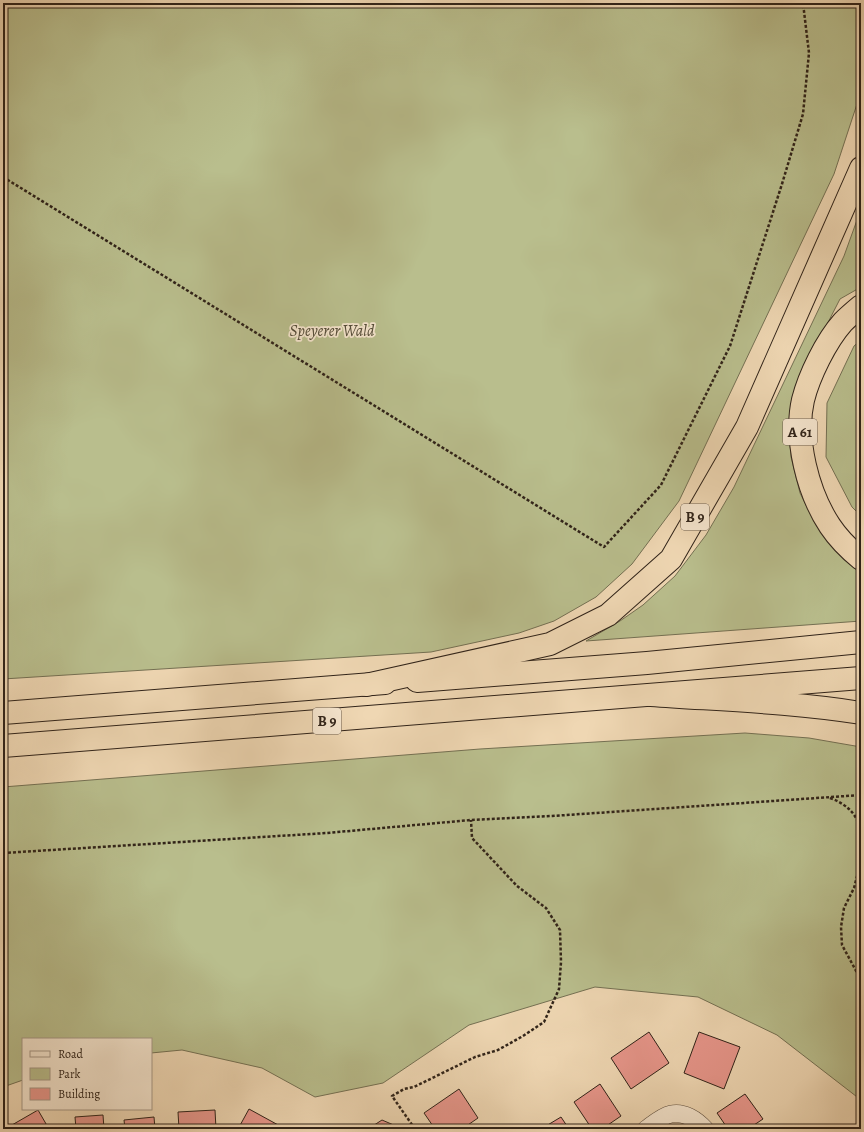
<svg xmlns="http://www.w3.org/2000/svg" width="864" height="1132" font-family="Alegreya,serif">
<rect width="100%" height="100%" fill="#efd7b3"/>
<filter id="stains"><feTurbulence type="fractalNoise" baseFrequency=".005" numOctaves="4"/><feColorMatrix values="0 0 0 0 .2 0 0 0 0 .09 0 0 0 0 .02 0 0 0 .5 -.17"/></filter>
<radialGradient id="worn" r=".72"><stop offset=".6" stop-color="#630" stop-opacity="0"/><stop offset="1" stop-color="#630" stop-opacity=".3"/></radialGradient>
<path fill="#b9be8d" stroke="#747053" d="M3,3h856l2,14v62l-4,25 -23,70 -155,327 -47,63 -36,33 -42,24 -35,12 -88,19 -428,27z
M861,209v78l-21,12 -41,80 -10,46 2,32 9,36 16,32 20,26 25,23v47l-275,20 34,-20 23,-16 32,-29 31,-41 28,-48 110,-231z
M861,340v176l-9,-9 -26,-50 1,-54 27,-57z
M745,733l64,5 52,9v353l-84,-65 -79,-38 -103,-10 -126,38 -86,58 -68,14 -53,-29 -80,-18 -31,3v-14h-128v41l-20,7v-300l477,-38z"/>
<path fill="#e7968b" stroke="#302319" d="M649,1032l20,31 -38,26 -20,-31z
M699,1032l41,15 -16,42 -40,-16z
M600,1084l21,32 -19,13h-10l-18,-27z
M459,1089l19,29 -16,11h-27l-11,-16z
M745,1094l18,25 -15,10h-20l-11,-16z
M249,1109l31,17 -2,3h-40z
M38,1110l11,19h-44z
M215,1110l1,19h-37l-1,-17z
M103,1115l1,14h-28l-1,-12z
M154,1117l1,12h-30l-1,-9z
M561,1117l8,12h-28z
M382,1120l21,9h-35z"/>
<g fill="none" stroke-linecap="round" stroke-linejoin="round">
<defs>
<path id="minor" d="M646,1129c7,-5 16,-13 25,-15 13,-3 26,6 34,15"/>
<path id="trunk" d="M417,681l230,-18 214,-21
M3,713l382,-30
M3,746l858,-68"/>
<path id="motorway" d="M861,306c-6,5 -12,10 -18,16 -17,19 -34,54 -40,78 -9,39 5,93 27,126 8,12 20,24 31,33
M366,685l184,-41 58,-29 63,-56 76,-132 114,-259
M651,695c70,5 141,7 210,18"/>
</defs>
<use href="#minor" stroke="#605040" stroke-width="18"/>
<use href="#trunk" stroke="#302319" stroke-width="24"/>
<use href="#motorway" stroke="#302319" stroke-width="24"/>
<path stroke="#302319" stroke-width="2.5" stroke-dasharray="3 2" stroke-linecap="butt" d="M3,177l601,370 57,-62 69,-139 52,-162 21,-70 6,-61 -6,-50
M830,798c16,6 27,15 31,33
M3,853l324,-20 144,-13 81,-4 309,-21
M861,861l-7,27 -10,20 -3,19 1,18 19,35
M415,1129l-23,-33 12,-7 10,-2 61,-30 23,-7 25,-14 21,-14 15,-33 2,-27 -1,-32 -14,-22 -29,-22 -45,-48 -1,-18"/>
<use href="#minor" stroke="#f5e5ce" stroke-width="17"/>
<use href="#trunk" stroke="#efd7b3" stroke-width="22"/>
<use href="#motorway" stroke="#efd7b3" stroke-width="22"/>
</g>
<g text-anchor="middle" stroke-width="3.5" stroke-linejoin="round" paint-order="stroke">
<g fill="#f5e5ce" stroke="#6b5d4f" stroke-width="1">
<rect x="783" y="419" width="34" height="26" rx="3"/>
<rect x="681" y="504" width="28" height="26" rx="3"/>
<rect x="313" y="708" width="28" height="26" rx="3"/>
</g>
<g font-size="15" font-weight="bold" fill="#302319">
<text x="800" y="437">A 61</text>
<text x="695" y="522">B 9</text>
<text x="327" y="726">B 9</text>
</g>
<g font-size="16" font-style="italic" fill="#524a36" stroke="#f5e5ce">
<text x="332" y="336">Speyerer Wald</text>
</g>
</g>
<rect width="864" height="1132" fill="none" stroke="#efd7b3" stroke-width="16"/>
<rect x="4" y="4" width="856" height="1124" fill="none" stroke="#302319" stroke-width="2"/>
<rect x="8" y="8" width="848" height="1116" fill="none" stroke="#302319"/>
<rect x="22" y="1038" width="130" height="72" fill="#f5e5ce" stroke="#a69786"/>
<rect x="30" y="1051" width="20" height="6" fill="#f5e5ce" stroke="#a69786"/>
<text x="58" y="1058" font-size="12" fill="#302319">Road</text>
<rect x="30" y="1068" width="20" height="12" fill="#b9be8d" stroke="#a69786"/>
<text x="58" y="1078" font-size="12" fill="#302319">Park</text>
<rect x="30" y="1088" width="20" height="12" fill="#e7968b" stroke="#a69786"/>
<text x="58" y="1098" font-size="12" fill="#302319">Building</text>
<rect width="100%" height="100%" filter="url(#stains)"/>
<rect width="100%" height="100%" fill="url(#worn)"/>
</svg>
